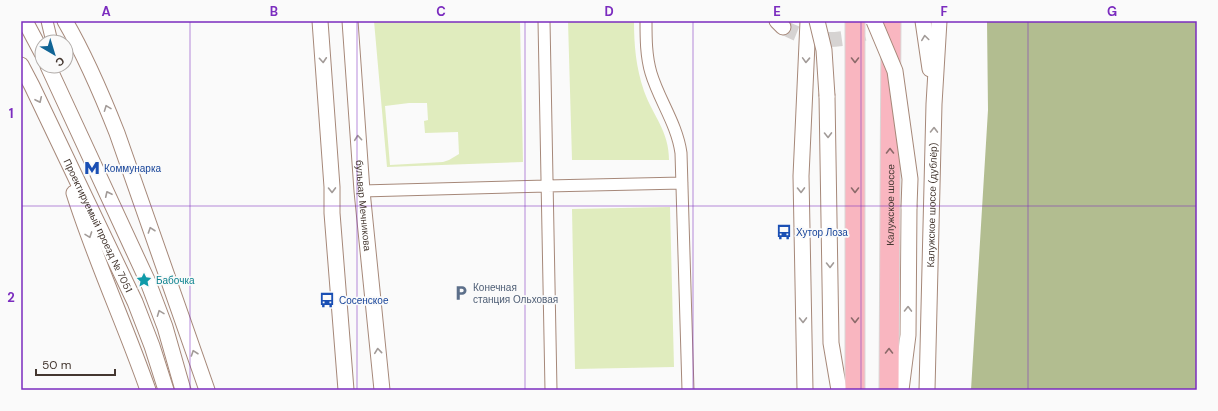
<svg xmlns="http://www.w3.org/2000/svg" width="1218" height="411" font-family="'DM Sans',sans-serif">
<rect width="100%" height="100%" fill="#fafafa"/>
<path fill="#e0ecbe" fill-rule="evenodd" d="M374,21h146l3,141 -136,5zM409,103h18l1,17 -4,1 1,12 33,-1 1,22 -10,6 -6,2 -53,3 -5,-59z
M568,21h66c0,25 2,46 10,70 9,25 25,40 25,69h-97z
M670,207l4,160 -99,2 -3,-160z"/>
<path fill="#b2bd90" d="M987,21h210v369h-226l17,-280z"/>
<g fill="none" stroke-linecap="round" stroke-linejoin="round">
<path stroke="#d6d3d2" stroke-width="15" stroke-dasharray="15 8" stroke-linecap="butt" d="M783,27c11,6 23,11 36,12 24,3 49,-6 70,-15"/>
<defs>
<path id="street" d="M47,21l5,21
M544,21l7,369
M646,21c0,17 0,35 5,52 8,27 26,51 30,80l7,237
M362,191l185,-5 135,-3"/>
<g id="secondary">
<path d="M25,21l17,32"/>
<path d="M65,21c21,36 37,74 52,112l90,257"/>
<path d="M320,21l12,166v26l14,177"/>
<path id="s1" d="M350,21l12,170 20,199"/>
<path d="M777,21l6,6"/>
<path d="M923,21l7,48"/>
<path id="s2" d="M21,65l11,21 103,216 17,44 14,44"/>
<path d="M48,66l100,216 17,45 18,63"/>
<path d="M827,96l4,247 8,47"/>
<path d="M74,193c21,67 51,131 74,197"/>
<path d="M805,390l-4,-214 7,-155"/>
<path d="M901,390l7,-55 1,-128"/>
<path id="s3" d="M927,390l7,-286 5,-83"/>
</g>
<g id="highway">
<path d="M855,21v369"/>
<path id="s4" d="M889,390l2,-369"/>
</g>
</defs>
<use href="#street" stroke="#a68879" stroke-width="13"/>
<use href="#secondary" stroke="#a68879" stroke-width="17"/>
<use href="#highway" stroke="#dad7d6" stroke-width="21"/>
<use href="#street" stroke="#fff" stroke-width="11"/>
<use href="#secondary" stroke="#fff" stroke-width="15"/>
<use href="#highway" stroke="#f9b6c0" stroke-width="19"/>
<defs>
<path id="secondary-bridge" d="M817,21l7,29 3,46
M874,21l21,50 15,108 -1,28"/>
</defs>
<use href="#secondary-bridge" stroke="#a68879" stroke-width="17" stroke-linecap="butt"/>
<use href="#secondary-bridge" stroke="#fff" stroke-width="15"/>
</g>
<defs><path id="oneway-chevron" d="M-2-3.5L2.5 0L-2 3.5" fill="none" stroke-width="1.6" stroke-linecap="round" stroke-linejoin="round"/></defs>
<g stroke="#a29b98">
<use href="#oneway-chevron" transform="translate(925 38) rotate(-98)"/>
<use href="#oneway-chevron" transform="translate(323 60) rotate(86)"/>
<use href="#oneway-chevron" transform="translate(806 60) rotate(92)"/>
<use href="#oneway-chevron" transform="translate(39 100) rotate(65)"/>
<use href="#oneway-chevron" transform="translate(107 108) rotate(-111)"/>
<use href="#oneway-chevron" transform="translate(934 130) rotate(-89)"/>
<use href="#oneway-chevron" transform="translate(828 135) rotate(89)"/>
<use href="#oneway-chevron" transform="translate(358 138) rotate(-95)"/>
<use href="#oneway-chevron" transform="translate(332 190) rotate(89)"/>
<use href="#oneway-chevron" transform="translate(801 190) rotate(89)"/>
<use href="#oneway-chevron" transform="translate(108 194) rotate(-115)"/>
<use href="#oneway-chevron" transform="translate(151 230) rotate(-109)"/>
<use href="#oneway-chevron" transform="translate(89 235) rotate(70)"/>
<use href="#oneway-chevron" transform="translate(830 265) rotate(89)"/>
<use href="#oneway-chevron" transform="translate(908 309) rotate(-89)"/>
<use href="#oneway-chevron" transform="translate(160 313) rotate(-111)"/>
<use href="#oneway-chevron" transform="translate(803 320) rotate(89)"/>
<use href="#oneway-chevron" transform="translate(378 351) rotate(-96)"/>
<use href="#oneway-chevron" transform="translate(194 353) rotate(-109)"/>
</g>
<g stroke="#8c6a6a">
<use href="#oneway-chevron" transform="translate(855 60) rotate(90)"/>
<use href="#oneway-chevron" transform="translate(890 151) rotate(-90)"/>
<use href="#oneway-chevron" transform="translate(855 190) rotate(90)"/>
<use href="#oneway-chevron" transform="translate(855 320) rotate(90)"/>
<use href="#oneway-chevron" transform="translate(889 351) rotate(-90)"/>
</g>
<path fill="none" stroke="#7b2cbf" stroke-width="1" stroke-opacity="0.55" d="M190,21v369M357,21v369M525,21v369M693,21v369M861,21v369M1028,21v369M21,206h1176"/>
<defs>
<symbol id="metro-bare" viewBox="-9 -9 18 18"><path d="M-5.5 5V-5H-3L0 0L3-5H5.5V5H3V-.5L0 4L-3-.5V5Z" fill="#1a4fb4" stroke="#fafafa" stroke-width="2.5" paint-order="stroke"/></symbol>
<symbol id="bus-bare" viewBox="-9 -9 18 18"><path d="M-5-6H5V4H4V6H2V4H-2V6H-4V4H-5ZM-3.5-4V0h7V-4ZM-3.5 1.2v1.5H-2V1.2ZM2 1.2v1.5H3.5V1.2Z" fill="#1a4fb4" stroke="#fafafa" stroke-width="2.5" paint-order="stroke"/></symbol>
<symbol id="sight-bare" viewBox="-9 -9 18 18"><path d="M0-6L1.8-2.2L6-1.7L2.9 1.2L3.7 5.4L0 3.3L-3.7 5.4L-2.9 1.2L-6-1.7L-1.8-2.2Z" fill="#0f9aa8" stroke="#fafafa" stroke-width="2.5" paint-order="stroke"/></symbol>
<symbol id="parking-bare" viewBox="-9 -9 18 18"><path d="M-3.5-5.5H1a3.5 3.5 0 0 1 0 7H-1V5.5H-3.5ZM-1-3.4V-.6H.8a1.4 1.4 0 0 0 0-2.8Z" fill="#5c6f8a" stroke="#fafafa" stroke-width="2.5" paint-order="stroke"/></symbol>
</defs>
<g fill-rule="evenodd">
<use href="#metro-bare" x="81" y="157" width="22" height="22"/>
<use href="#bus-bare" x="773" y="221" width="22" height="22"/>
<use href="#sight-bare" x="133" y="269" width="22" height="22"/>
<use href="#parking-bare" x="450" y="282" width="22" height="22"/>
<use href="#bus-bare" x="316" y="289" width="22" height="22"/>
</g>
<g text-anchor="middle" stroke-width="3.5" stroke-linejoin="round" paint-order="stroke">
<g font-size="10" fill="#164399" stroke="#fafafa" text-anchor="start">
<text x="104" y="172">Коммунарка</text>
<text x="796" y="236">Хутор Лоза</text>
<text x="339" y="304">Сосенское</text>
</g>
<g font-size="10" fill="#443730" stroke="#fafafa">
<text dy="4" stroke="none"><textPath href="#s4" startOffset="185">Калужское шоссе</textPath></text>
<text dy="4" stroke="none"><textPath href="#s3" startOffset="185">Калужское шоссе (дублёр)</textPath></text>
<text dy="4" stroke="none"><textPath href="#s1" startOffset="185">бульвар Мечникова</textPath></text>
<text dy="4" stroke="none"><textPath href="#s2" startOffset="178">Проектируемый проезд № 7051</textPath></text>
</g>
<g font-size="10" fill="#0d838f" stroke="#fafafa" text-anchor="start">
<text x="156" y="284">Бабочка</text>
</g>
<g font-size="10" fill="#4e5e75" stroke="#fafafa" text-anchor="start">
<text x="473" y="291">Конечная<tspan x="473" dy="12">станция Ольховая</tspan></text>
</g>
</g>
<rect width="1218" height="411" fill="none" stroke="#fafafa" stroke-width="44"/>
<g transform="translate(54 54) rotate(142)"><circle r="19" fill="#fafafa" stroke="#b1aca9"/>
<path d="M0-3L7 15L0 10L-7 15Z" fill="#106495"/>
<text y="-6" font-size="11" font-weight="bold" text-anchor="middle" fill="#443730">С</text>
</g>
<path d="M36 369v6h79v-6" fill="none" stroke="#443730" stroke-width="2"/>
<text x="42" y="369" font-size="12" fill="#443730" stroke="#fafafa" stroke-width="3" paint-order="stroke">50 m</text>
<rect x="22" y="22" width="1174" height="367" fill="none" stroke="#7b2cbf" stroke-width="1.5"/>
<g font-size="13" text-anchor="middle" font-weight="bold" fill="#7b2cbf">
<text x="106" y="16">A</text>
<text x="274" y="16">B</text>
<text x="441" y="16">C</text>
<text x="609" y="16">D</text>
<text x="777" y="16">E</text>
<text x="944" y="16">F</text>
<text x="1112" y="16">G</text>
<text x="11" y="118">1</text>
<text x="11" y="302">2</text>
</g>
</svg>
